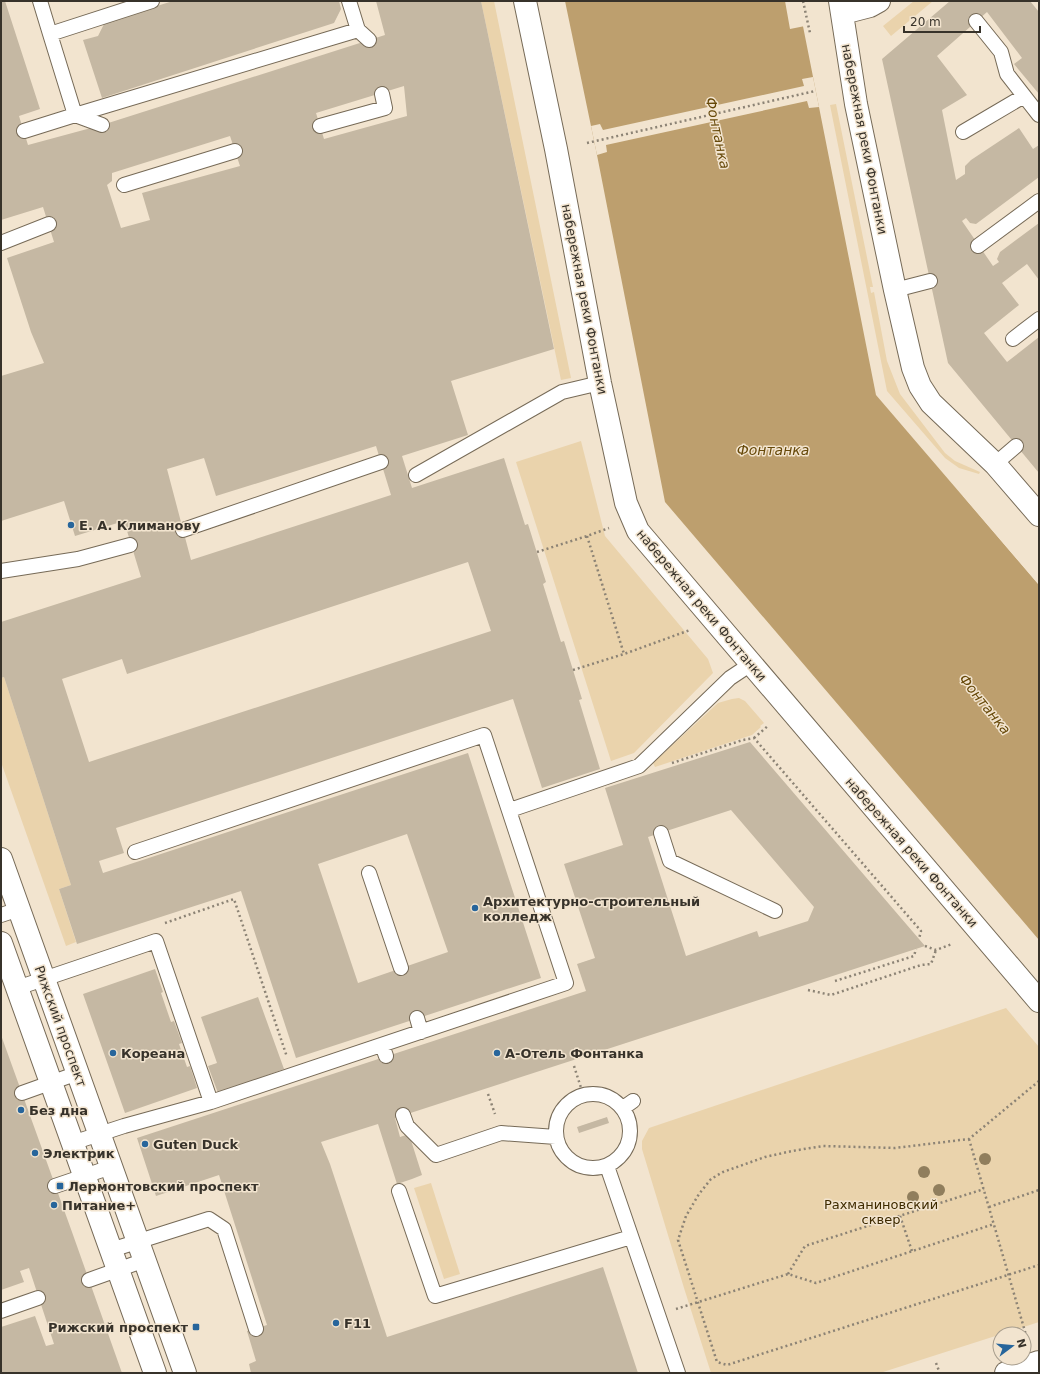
<svg xmlns="http://www.w3.org/2000/svg" width="1040" height="1374" font-family="'DejaVu Sans',sans-serif">
<rect width="100%" height="100%" fill="#f2e4cf"/>
<path fill="#ead3ac" d="M481,1h13l77,377 -10,2z
M914,1h19l-42,35 -8,-10z
M836,104l37,183h-3l1,6 3,-1 13,69 13,33 45,59 10,8 25,11 -1,2 -20,-6 -14,-10 -58,-67 -57,-286z
M581,441l24,95 103,123 5,14 -79,80 -23,8 -95,-299z
M4,677l67,208 -12,4 17,53 -10,4 -65,-184v-84z
M739,698l6,3 19,22 -4,3 1,1 -9,8 -97,32 -2,-4 65,-60 14,-4z
M1006,1008l33,39v275l-159,51h-169l-27,-85 -42,-139v-8l7,-13z
M431,1183l29,91 -16,5 -30,-91z"/>
<path fill="#bd9f6e" d="M565,1h233l78,394 163,190v355l-374,-438 -68,-347z"/>
<path fill="#f2e4cf" d="M785,1h15l5,25 -15,3z
M813,77l6,30 -10,1 -2,-7 -201,44 1,7 -10,3 -6,-29 9,-2 3,6 201,-44 -2,-7z
M964,495l75,87v3l-76,-89z"/>
<path fill="#c5b8a3" fill-rule="evenodd" d="M1,1h4l35,108 -21,7 9,29 74,-20 283,-90 -9,-34h105l73,348 -103,32 17,54 -66,21 10,32 92,-30 21,67 3,-1 18,58 -3,2 18,58 3,-1 18,58 -3,1 21,69 -58,19 -29,-89 -397,129 8,25 -25,8 4,12 365,-120 73,225 -245,80 -55,-167 -164,53 -18,-55 12,-4 -67,-208 -3,1v-56l140,-45 -17,-56 -49,15 -11,-35 -63,20v-145l43,-13 -13,-31 -24,-74 47,-16 -11,-35 -42,13zM404,86l3,30 -83,23 -8,-26zM230,136l10,30 -98,27 8,27 -29,8 -14,-43 5,-4v-8zM376,446l15,49 -200,65 -24,-91 37,-11 12,38zM468,562l23,69 -402,131 -27,-83 60,-20 5,15zM407,834l41,118 -90,31 -40,-119z
M173,1h166l2,8 -7,14 -232,75 -19,-58 15,-4 7,-14z
M950,1h80l9,11v82l-25,-30 8,-6 -35,-46 -50,44 30,39 -25,15 14,70 9,-6v-8l6,-6 48,-32 14,21 6,-4v32l-63,47 -6,-1 -4,-5 -4,3 31,45 6,-4 -2,-3 3,-7 39,-29v57l-12,-16 -25,19 17,22 -35,28 23,29 32,-25v136l-91,-110 -66,-304z
M750,742l175,204 -530,172 5,19 9,-3 13,41 -10,4 -15,5 -19,-60 -57,18 9,22 57,173 216,-70 35,106h-387l-2,-9 7,-3 -9,-30 20,-6 -48,-150 -63,21 -19,-58 449,-147 -9,-27 18,-6 -31,-94 59,-19 -18,-57zM731,810l83,97 -6,14 -49,16 -2,-6 -71,25 -38,-119z
M155,969l8,23 -2,1 10,29 3,-1 8,22 -3,1 8,23 3,-1 7,22 -72,25 -42,-119z
M258,997l26,72 -66,24 -10,-27 9,-3 -16,-46z
M1,1035l71,197 50,141h-121v-46l34,-11 11,30 8,-2 -25,-76 -9,3 4,11 -23,8z
M607,1117l2,6 -30,10 -2,-6z"/>
<g fill="none" stroke-linecap="round" stroke-linejoin="round">
<defs>
<path id="service" d="M40,1l10,33
M349,1l9,29
M976,21l25,31 6,22 32,41
M75,115l283,-85 11,10
M75,115l27,10
M320,126l65,-18 -3,-14
M24,131l51,-16 -25,-81 102,-33
M963,132l61,-36
M124,185l111,-34
M1,243l48,-19
M978,246l61,-45
M895,290l35,-9
M1013,339l26,-20
M995,464l21,-18
M416,475l146,-83 38,-9
M183,530l198,-68
M1,571l77,-12 52,-14
M510,810l129,-44 91,-88 21,-14
M661,833l9,28 105,50
M369,873l32,95
M1,915l18,-6
M17,988l139,-47 55,161
M417,1018l4,14
M382,1045l4,11
M22,1093l56,-20
M556 1131a37 37 0 1 1 74 0a37 37 0 1 1-74 0Z
M623,1108l10,-7
M403,1115l4,11 29,29 65,-22 55,4
M72,1143l52,-17 87,-24 355,-119 -82,-248 -349,117
M607,1166l71,207
M55,1186l56,-19
M399,1191l36,105 196,-59
M111,1250l98,-31 15,10 32,100
M89,1280l56,-20
M1,1311l37,-13"/>
<path id="tertiary" d="M525,1l31,148 44,234 26,120 12,28 401,470
M840,1l16,103 39,186 18,78 7,18 11,17 64,61 44,51
M843,13l27,-7 9,-5"/>
<path id="secondary" d="M1,859l184,514
M1,943l154,430"/>
<path id="primary" d="M1006,1373l33,-11"/>
</defs>
<use href="#service" stroke="#766a57" stroke-width="16"/>
<use href="#tertiary" stroke="#766a57" stroke-width="24"/>
<use href="#secondary" stroke="#766a57" stroke-width="24"/>
<use href="#primary" stroke="#766a57" stroke-width="24"/>
<path stroke="#8c8375" stroke-width="2.5" stroke-dasharray="2 3" stroke-linecap="butt" d="M803,1l7,32
M587,143l228,-52
M587,536l37,118
M537,552l50,-16 22,-8
M573,670l51,-16 66,-24
M754,738l15,-13
M672,763l71,-23 11,-2 167,193 -2,8
M165,923l69,-24 53,158
M925,946l11,4 16,-6
M835,981l79,-25 2,-7
M808,990l23,5 90,-30 10,-1 5,-14
M574,1066l9,28
M1039,1081l-70,58 -74,9 -72,-2 -31,5 -27,6 -42,15 -12,7 -12,15 -13,22 -8,24 39,122 10,3 312,-100
M488,1094l7,20
M969,1139l57,196
M989,1207l50,-17
M900,1216l12,35
M788,1274l17,-28 179,-57
M676,1309l112,-35 28,9 178,-59
M936,1363l3,8"/>
<use href="#service" stroke="#fff" stroke-width="14"/>
<use href="#tertiary" stroke="#fff" stroke-width="22"/>
<use href="#secondary" stroke="#fff" stroke-width="22"/>
<use href="#primary" stroke="#fff" stroke-width="22"/>
</g>
<g fill="#907e5d">
<circle cx="985" cy="1159" r="6"/>
<circle cx="924" cy="1172" r="6"/>
<circle cx="939" cy="1190" r="6"/>
<circle cx="913" cy="1197" r="6"/>
</g>
<g fill="#27659b" stroke="#f2e4cf" stroke-width="1.5">
<circle cx="71" cy="525" r="4"/>
<circle cx="475" cy="908" r="4"/>
<circle cx="113" cy="1053" r="4"/>
<circle cx="497" cy="1053" r="4"/>
<circle cx="21" cy="1110" r="4"/>
<circle cx="145" cy="1144" r="4"/>
<circle cx="35" cy="1153" r="4"/>
<rect x="56" y="1182" width="8" height="8" rx="2"/>
<circle cx="54" cy="1205" r="4"/>
<circle cx="336" cy="1323" r="4"/>
<rect x="192" y="1323" width="8" height="8" rx="2"/>
</g>
<g text-anchor="middle" stroke-width="3" stroke-linejoin="round" paint-order="stroke">
<g font-size="13" fill="#37322a" stroke="#f2e4cf">
<text transform="translate(865 139) rotate(79)" y="5">набережная реки Фонтанки</text>
<text transform="translate(585 299) rotate(79)" y="5">набережная реки Фонтанки</text>
<text transform="translate(702 605) rotate(50)" y="5">набережная реки Фонтанки</text>
<text transform="translate(912 852) rotate(49)" y="5">набережная реки Фонтанки</text>
<text transform="translate(61 1026) rotate(70)" y="5">Рижский проспект</text>
</g>
<g font-size="13" font-weight="bold" fill="#37322a" stroke="#f2e4cf" text-anchor="start">
<text x="79" y="530">Е. А. Климанову</text>
<text x="483" y="906">Архитектурно-строительный<tspan x="483" dy="15">колледж</tspan></text>
<text x="121" y="1058">Кореана</text>
<text x="505" y="1058">A-Отель Фонтанка</text>
<text x="29" y="1115">Без дна</text>
<text x="153" y="1149">Guten Duck</text>
<text x="43" y="1158">Электрик</text>
<text x="68" y="1191">Лермонтовский проспект</text>
<text x="62" y="1210">Питание+</text>
<text x="344" y="1328">F11</text>
<text x="188" y="1332" text-anchor="end">Рижский проспект</text>
</g>
<g font-size="13" fill="#3f2b00" stroke="#f2e4cf">
<text x="881" y="1209">Рахманиновский<tspan x="881" dy="15">сквер</tspan></text>
</g>
<g font-size="14" font-style="italic" fill="#664808" stroke="#f2e4cf">
<text transform="translate(718 133) rotate(78)" y="5">Фонтанка</text>
<text x="773" y="455">Фонтанка</text>
<text transform="translate(985 704) rotate(51)" y="5">Фонтанка</text>
</g>
</g>
<rect width="1040" height="1374" fill="none" stroke="#37322a" stroke-width="4"/>
<g transform="translate(1012 1346) rotate(74)"><circle r="19" fill="#f2e4cf" stroke="#a79d8d"/>
<path d="M0-3L7 15L0 10L-7 15Z" fill="#27659b"/>
<text y="-6" font-size="11" font-weight="bold" text-anchor="middle" fill="#37322a">N</text>
</g>
<path d="M904 26v6h76v-6" fill="none" stroke="#37322a" stroke-width="2"/>
<text x="910" y="26" font-size="12" fill="#37322a" stroke="#f2e4cf" stroke-width="3" paint-order="stroke">20 m</text>
</svg>
